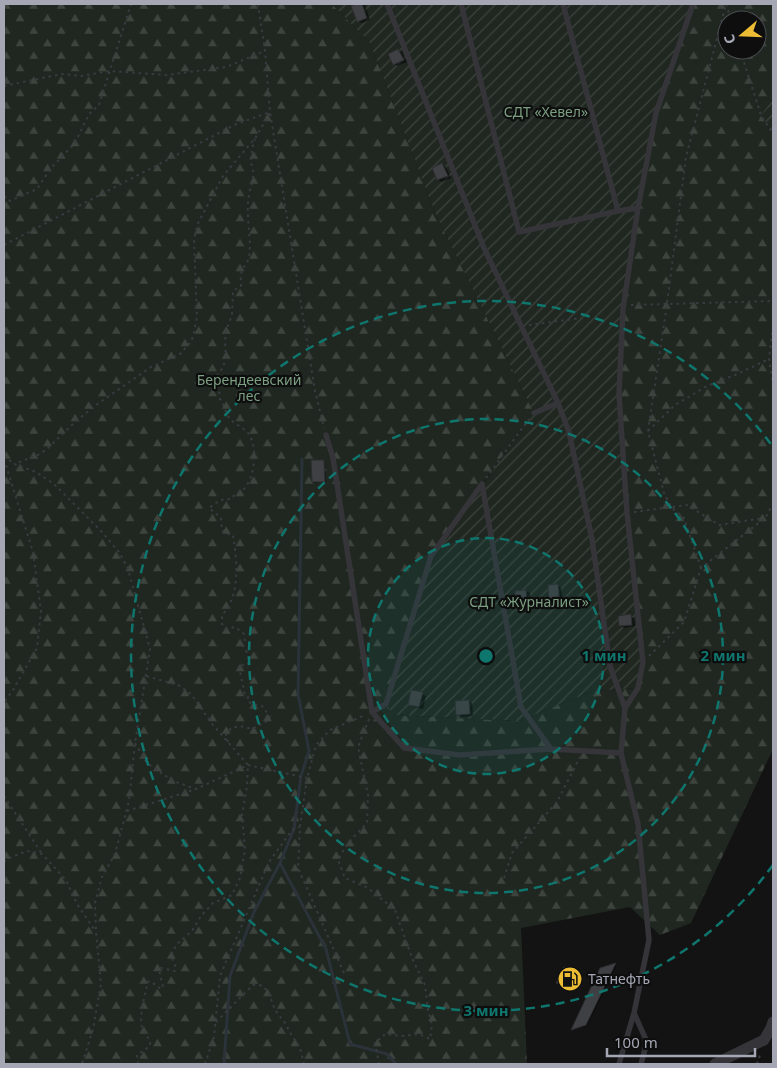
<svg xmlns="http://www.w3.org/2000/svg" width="777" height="1068" font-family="'Noto Sans',sans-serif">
<defs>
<pattern id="forest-firs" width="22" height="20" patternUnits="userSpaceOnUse" patternTransform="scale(1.25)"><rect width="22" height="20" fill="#1f2720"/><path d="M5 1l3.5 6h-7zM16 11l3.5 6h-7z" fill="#3d443e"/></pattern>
<pattern id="garden-furrows" width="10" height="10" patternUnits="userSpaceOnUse" patternTransform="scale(1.25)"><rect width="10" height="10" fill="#1f2720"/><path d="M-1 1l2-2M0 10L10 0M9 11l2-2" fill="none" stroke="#3d443e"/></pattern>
</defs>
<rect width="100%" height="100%" fill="#131314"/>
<path fill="url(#forest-firs)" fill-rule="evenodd" d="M4,4h328l38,39 66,172 98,198 -52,71 -89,231 126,6 74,-30 45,-3 -19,-294 4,-85 33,-196 37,-109h80v94l-12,17 12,19v615l-82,174 -31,12 -30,-28 -109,21 6,136h-523zM727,20h30v30h-30z"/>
<path fill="url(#garden-furrows)" d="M332,4h361l-37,109 -33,196 -4,85 24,268 -5,26 -45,3 -74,30 -126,-6 -7,-11 45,-148 103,-143 -98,-198 -66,-172z
M773,98v36l-12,-19z"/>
<path fill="#0007" d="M359,4l6,1 5,15 -8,3 -4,-2 -6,-15z
M398,50l4,2 5,10 -10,4 -3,-2z
M442,165l4,2 5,11 -9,4 -4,-2z
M324,461l1,1 1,20 -11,1 -2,-1z
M558,585l3,3 2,19 -9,1 -4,-2z
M526,591l4,2 1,19 -10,1 -3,-3 -2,-18z
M630,616l4,2 1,8 -11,2 -4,-2z
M422,694l4,2 -3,13 -10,-2 -3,-3z
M469,701l3,2 1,13 -12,1 -3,-2z
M616,965h1l-30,61 -15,3 29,-60z
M564,968l18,9 -6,14 -18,-8z"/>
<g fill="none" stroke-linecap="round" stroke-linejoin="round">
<path stroke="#2b3239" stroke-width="3" d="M280,863l46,86 24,95 37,10 9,10
M224,1064l6,-88 24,-64 26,-49 14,-34 7,-53 8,-25 -11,-57 4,-235"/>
</g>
<path fill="#3f4044" stroke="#2d2d30" d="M355,4h7l5,14 -10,4 -6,-16z
M398,49l6,11 -11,5 -5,-11z
M442,163l6,13 -11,4 -5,-12z
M311,460h13l1,22h-13z
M558,584l2,22 -11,1 -1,-22z
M526,590l2,20 -12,1 -1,-20z
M631,614l1,11 -13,1 -1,-10z
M411,690l12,2 -4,15 -11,-2z
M469,700l1,14 -14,1 -1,-14z
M616,963l-30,62 -15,5 29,-62z
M564,967l17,7 -7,17 -18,-8z"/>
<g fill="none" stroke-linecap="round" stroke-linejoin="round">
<path stroke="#3a3b40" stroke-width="2" stroke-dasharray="2.5 4" stroke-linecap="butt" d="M258,4l7,47 5,61 45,279 9,37
M658,4l2,7
M726,4l5,16
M740,50l21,65 12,19
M4,86l58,-12 19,2 29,-5 57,4 59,-8 39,-16
M4,198l2,-1 4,4 27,-12 14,-21 24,-25 14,-29 10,-9 32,-101
M4,245l230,-120 36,-13 -14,25 -33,39 -25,47 -4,16 3,78 -4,20 -4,7 -9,10 -29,13 -52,36 -23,18 -29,28 -9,6 -24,9
M631,305l142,-4
M529,325l52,-7
M773,326l-4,33 4,25
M648,431l19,-127 19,-147 40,-153
M4,456l10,8 22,8 18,12 47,47 18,21 9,17 22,80 -15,94 -6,58 -14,53 -13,23 -7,26 1,29 5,52 -8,45 -11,35
M4,459l29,93 8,59 -4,37 -24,42 -9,12
M486,478l43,-59
M634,512l53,-7 32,20 44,-7
M701,568l-17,-50 -13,-11 -7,-14 -16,-62 27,-26 32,-19 28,-11 34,-16
M649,656l35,-34 17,-54 64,-50 8,-14
M369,719l-11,28 10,48 -1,28 -20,21 -9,16 7,18 23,10 27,22 17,48 13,27 3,25 4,15 -2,14 -11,-5 -16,2 -18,-2 -10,9 4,21
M228,742l-2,-7 5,-7 9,-2 12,3 15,-8 3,-4 -8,-11 -10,-2 -5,-4 1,-3 -3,-2 -6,-28 1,-3 5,2 4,-3 -1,-9 -5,-8 2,-5 -1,-7 -9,-7 -9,2 -4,-5v-9c19,-20 15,-55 11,-80l-3,-1h-5l-3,-4 -1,-12 -12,-10 11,-8 11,-1c2,-2 3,-4 6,-6 4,-3 3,0 6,-3 12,-12 15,-42 6,-56 -6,-7 -13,-9 -18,-14 -6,-6 -6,-15 -11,-21l-1,-9 -4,-12 7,-9 4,-10 -1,-17 1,-11 6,-16 1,-24 8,-5c0,-5 -1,-10 1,-15 2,-5 6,-9 7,-14 3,-20 -4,-41 0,-62 2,-11 8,-23 1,-33 2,-8 2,-16 5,-23
M135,743l12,20 26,18 23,8 52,-24 59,13
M4,796l38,58
M127,811l69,-22
M4,862l5,-4 18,-7 15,3 24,26 11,24 19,28
M504,878l8,-25 45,-51 23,-45
M344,973l-46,-105 2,-41 7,-49 9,-33 14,-15 35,-15
M216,1022l37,-37h7l8,6 7,19 10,13 6,11 9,14 4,16
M138,1064l-1,-9 13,-9c1,-8 -6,-11 -8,-19 -3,-11 3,-34 6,-45l2,-1 11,8 2,-2 -4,-17 2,-2 14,3 1,-3 -5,-12 5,-11 16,-14 9,-15 12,-13 19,-8 8,-17 5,-28 -3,-35 5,-29 1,-21 -35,-40 -22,-31 -13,-9 -32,-9
M205,1064l9,-27 6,-61 49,-114 23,-32 8,-3
M757,1064l3,-9"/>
<path stroke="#343439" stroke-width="5.5" d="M387,4l97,244 74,155 11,29 23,107 18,127 15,42 -4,45 17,71 11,116 -15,73
M461,4l58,228 99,-21 20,-3
M563,4l55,207
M534,413l24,-10
M326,435l7,23 39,254
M482,484l-51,72 -45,148 -14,8 32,36 56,7 91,-6 70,4
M482,484l39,223 30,42
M625,708l13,-20 5,-26 -16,-149 -8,-119 4,-85 15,-101 18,-95 37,-109
M619,1064l15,-51 13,29 -6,22"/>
<path stroke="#343439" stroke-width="11" d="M715,1064l49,-24 7,-12 2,-6"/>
</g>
<circle cx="486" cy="656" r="118" fill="#0f766e" fill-opacity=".12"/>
<g fill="none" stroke="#0f766e" stroke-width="2.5" stroke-dasharray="9 6">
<circle cx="486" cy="656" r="118"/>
<circle cx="486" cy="656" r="237"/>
<path d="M773 865A355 355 0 1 1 773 447"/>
</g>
<defs>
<symbol id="fuel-disc" viewBox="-11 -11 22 22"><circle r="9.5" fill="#ebbc34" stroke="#0e0e0f"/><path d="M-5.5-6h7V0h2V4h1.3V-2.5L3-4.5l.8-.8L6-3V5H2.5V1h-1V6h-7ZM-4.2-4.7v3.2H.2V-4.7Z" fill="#111"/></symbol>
</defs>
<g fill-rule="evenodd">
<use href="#fuel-disc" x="556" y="965" width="28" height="28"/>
</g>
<g text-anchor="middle" stroke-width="4.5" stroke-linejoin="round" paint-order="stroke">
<g font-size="14" fill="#7c9f81" stroke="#0e0e0f">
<text x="546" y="117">СДТ «Хевел»</text>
<text x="249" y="385">Берендеевский<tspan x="249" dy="16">лес</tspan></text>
<text x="529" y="607">СДТ «Журналист»</text>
</g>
<g font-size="14" fill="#a5a8b4" stroke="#0e0e0f" text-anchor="start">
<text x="588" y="984">Татнефть</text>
</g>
</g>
<circle cx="486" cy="656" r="8" fill="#0f766e" stroke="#0e0e0f" stroke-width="2.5"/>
<g font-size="15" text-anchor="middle" font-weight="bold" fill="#0f766e" stroke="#0e0e0f" stroke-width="4.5" stroke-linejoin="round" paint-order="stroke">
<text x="604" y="661">1 мин</text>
<text x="723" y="661">2 мин</text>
<text x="486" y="1016">3 мин</text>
</g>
<rect width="777" height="1068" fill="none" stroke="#a5a8b4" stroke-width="10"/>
<g transform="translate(742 35) rotate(251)"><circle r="24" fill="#0e0e0f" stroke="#4a4c51"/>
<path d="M0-4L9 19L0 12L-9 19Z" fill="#ebbc34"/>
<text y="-8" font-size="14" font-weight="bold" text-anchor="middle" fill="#a5a8b4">С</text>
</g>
<path d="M607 1048v8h148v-8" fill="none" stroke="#a5a8b4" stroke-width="2.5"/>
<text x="614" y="1048" font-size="15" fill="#a5a8b4" stroke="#0e0e0f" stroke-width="4" paint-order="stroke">100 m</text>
</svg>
